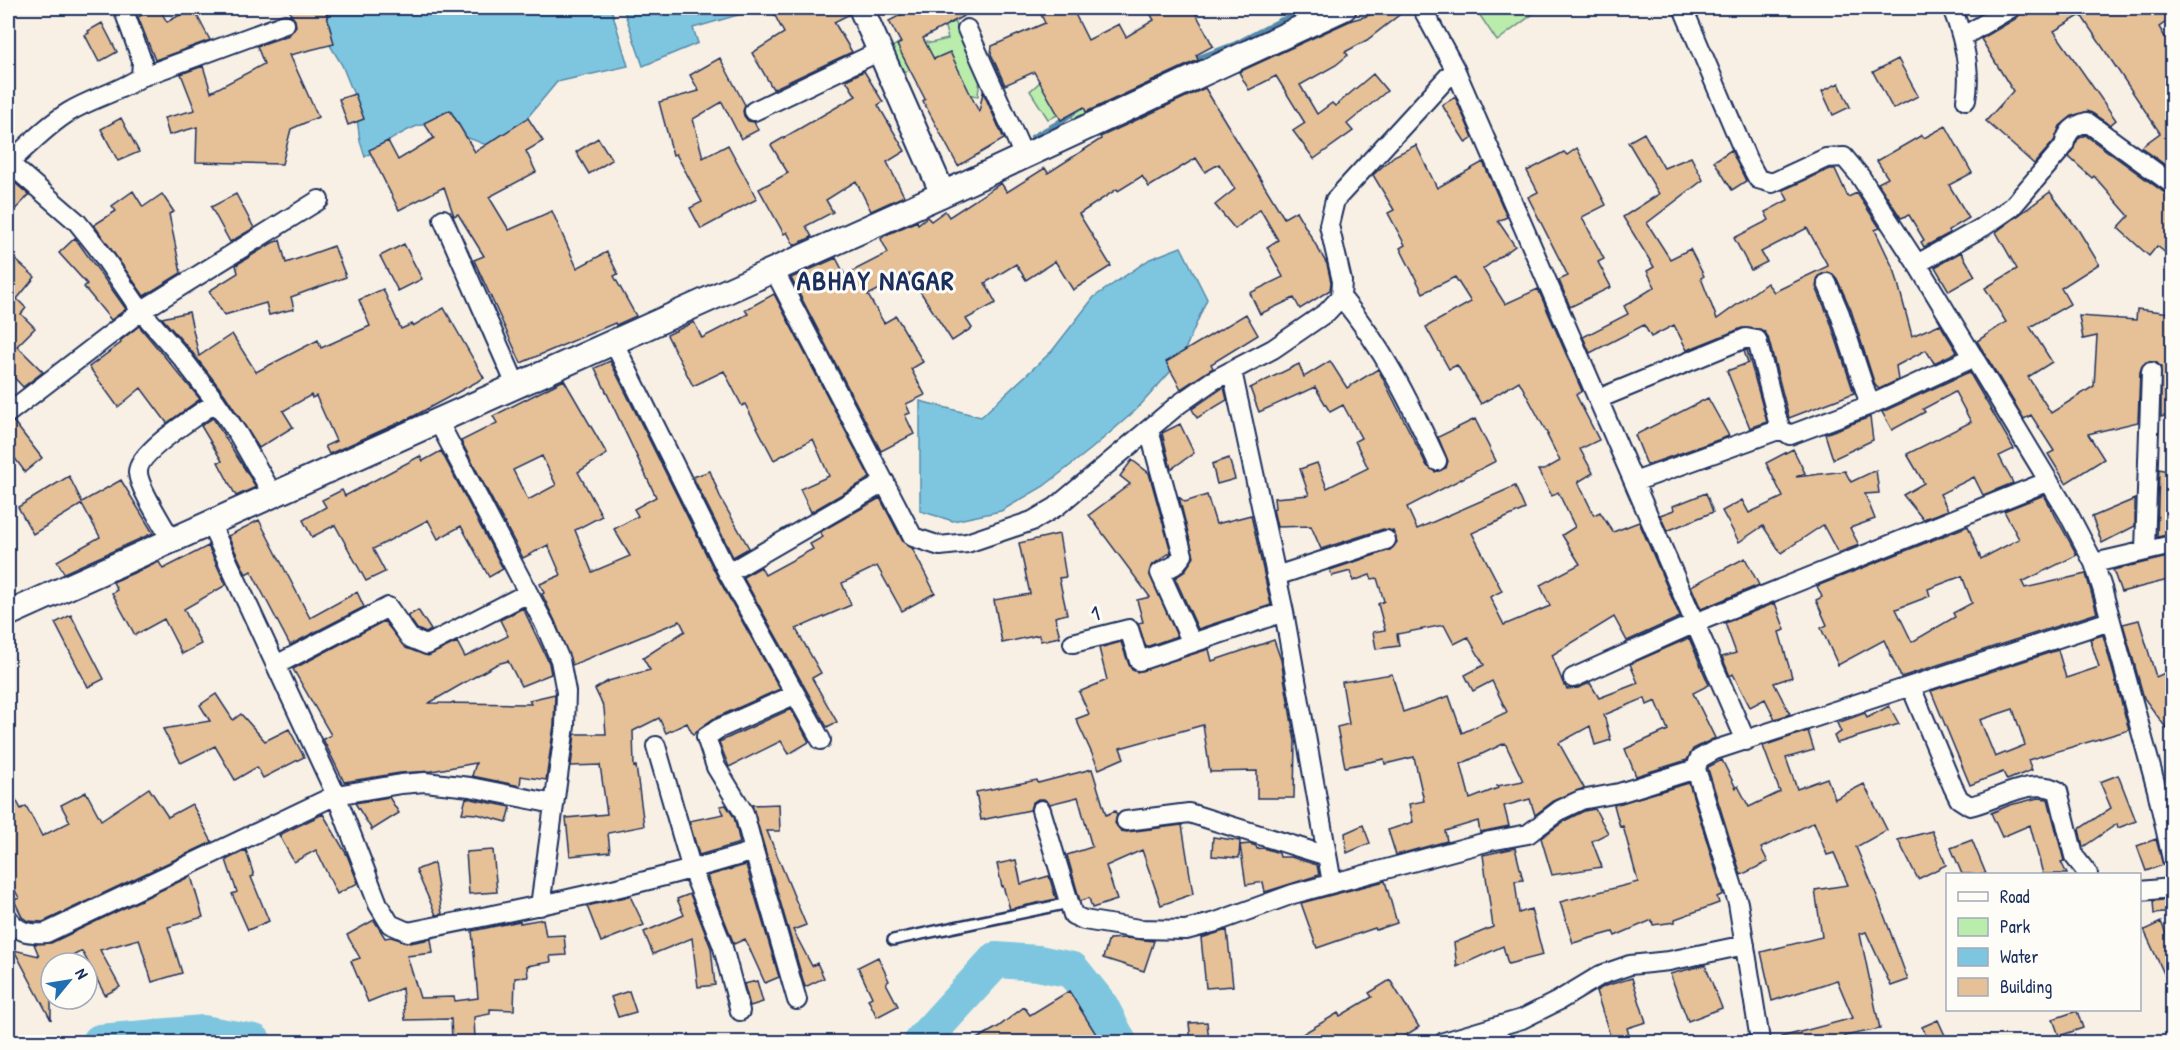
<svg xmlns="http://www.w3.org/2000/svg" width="2180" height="1050" font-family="'Patrick Hand',sans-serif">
<rect width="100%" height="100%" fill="#f8f0e4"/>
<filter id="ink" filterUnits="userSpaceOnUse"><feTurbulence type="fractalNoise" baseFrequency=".0167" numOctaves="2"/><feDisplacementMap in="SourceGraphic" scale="12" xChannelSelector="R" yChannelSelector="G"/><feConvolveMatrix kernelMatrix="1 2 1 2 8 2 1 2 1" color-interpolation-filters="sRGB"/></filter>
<g filter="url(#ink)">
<path fill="#baecac" stroke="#6a8e85" stroke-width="1.5" d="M940,8l21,22 20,39 -3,27 -18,-3 -8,-29 -52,8 -9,-24 15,-10 25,5 17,-4z
M1475,8h66l-44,33z
M1083,68l14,41 -23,11 -6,-9 -20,8 -18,-28 17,-15z"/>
<path fill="#7ec6df" stroke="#568aab" stroke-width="1.5" d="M321,8h290l17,58 -71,16 -40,48 -23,18c-15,-6 -58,-24 -72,-23 -12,1 -46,24 -57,32l-5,-16 -6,-46 -12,-30 -17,-28z
M623,8h150l-5,5 -20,-1 -55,16 5,15 -55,23z
M1181,247l26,52 -27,62 -44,49 -46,40 -46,36 -43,25 -48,10 -33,-10v-110l61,16 71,-66 42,-54 56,-38z"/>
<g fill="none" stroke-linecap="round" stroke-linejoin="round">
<path stroke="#568aab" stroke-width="6" d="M1191,61l45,-17 46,-24 35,-12
M1132,90l43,-20
M1033,137l24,-13 16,-12"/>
<path stroke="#7ec6df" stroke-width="36" d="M100,1042l103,-9 51,9
M921,1042l75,-82 42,3 34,7 28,35 19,37"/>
</g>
<path fill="#e6c197" stroke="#1b2f5e" stroke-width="1.5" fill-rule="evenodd" d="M156,8h3l8,14 26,-14 17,32 -55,20 -17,-43z
M289,8h36l9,36 -44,11 28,62 -27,12 -9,35 -86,-2 1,-35 -28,8 -5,-17 31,-8 -14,-36 22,-8 8,26 53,-28 -7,-18 32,-11 7,-9 -1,-6 -4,-5z
M771,8h76l1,7 -14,7 18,30 -79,37 -21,-36 32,-20z
M914,8h64l-55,30 11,21 16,-7 29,60 4,-20 21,47 -46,27 -35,-65 2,-2 -28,-54 4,-2 -12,-22z
M1038,8h34l16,32 31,-16 7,13 28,-17 -7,-12h46l20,38 -17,9 2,5 -112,52 -2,-5 -23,13 -27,-48 -29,13 -14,-31 1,-8 53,-23z
M1383,8h25l-41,32 -22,12 3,3 -12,10 -36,20 17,29 15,-11 3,3 38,-32 14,17 -40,33 6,7 -39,28 -21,-28 12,-8 -29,-47 -27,14 -10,-18 113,-52 15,-4z
M2025,8h147v10l-13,9 13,22v121l-31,-23 19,-14 -79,-118 -27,16 62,89 -6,5 -22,-14 -16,5 -12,10 -6,15 -20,23 -48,-43 27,-30 -32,-52 36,-21z
M102,23l15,29 -18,10 -14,-27 4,-2 -1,-2z
M720,58l25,47 -2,6 1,5 4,5 6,1 4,8 -17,9 -19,-37 -29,17 10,39 25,-13 29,54 -56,30 -11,-21 12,-6 -26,-48 -3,1 -14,-53 40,-11 -9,-16z
M1898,59l20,37 -25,13 -20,-37z
M864,71l19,31 -5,3 27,46 -18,11 17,34 -33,15 -15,-30 -30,19 7,12 -27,14 6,11 -18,8 -7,-13 -3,2 -25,-45 29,-16 -17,-28 85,-49 -10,-16z
M1839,83l11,24 -17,8 -11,-24z
M1205,88l79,130 12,-7 31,53 4,18 -1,8 -30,19 -6,-11 -34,16 -10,-21 33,-16 -16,-30 11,-7 -18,-31 -25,20 -20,-24 20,-16 -16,-25 -14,8 -9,-14 -47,29 -7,-11 -24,15 -1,-2 -38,25 32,52 -38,24 -18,-29 -29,19 -10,-16 -31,19 11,20 -30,16 6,9 -20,13 -43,-67 -41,21 16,28 12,-7 27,46 -12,7 14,26 -19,9 4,9 -5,2 9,19 -33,17 -90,-173 45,-20 9,17 43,-22 -7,-14 3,-3 33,-15 1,3 9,-7 4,4 14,-10 4,6 52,-34 6,9 38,-24 3,5 53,-34 -1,-2z
M355,94l9,25 -16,6 -9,-26z
M1455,97l18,41 -7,5 -24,-38z
M450,110l25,42 53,-34 15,23 -17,10 10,21 -47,25 20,33 43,-19 25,57 30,-16 11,22 -4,2 22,40 -20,9 -1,-2 -94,40 -47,-103 10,-4 -26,-42 -4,2 -10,-29 -45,23 -30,-60 19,-9 10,19 36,-22 -10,-15z
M121,118l18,34 -21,9 -17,-32z
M1946,126l26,47 -23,12 20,33 -20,12 1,3 -26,14 -3,-5 3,-2 -15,-25 -8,3 -23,-35 10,-5 -11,-17 45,-26 2,3z
M1644,133l20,35 27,-11 12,23 -56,43 23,36 20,-10 14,27 -3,2 16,41 50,-36 7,9 54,-26 -21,-38 -46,24 6,10 -16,8 -17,-32 35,-18 -4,-8 23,-12 -5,-10 47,-21h5l13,28 9,-4 23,35 -5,2 20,42 17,64 28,-12 17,28 -23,11 -8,-13 -30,16 2,14 -19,9 -4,-4 -24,-75 -14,-31 -4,-5 -5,-2 -10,4 -2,11 13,31 25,75 -65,25 -21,-81 -3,-5 -5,-3 -18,-1 -55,22 -13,-25 -23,12 -7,-12 -54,28 -7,-16 45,-23 -4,-8 31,-19 -8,-16 7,-4 -31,-50 36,-23 -31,-52z
M2085,135l80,58 7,2v63l-15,-12 -8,10 -31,-28 11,-12 -35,-40 -2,2 -23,-21 9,-18z
M598,138l14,22 -23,14 -13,-22z
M1416,145l21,43 46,-26 24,55 -9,4 17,25 -32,23 22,35 33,-15 44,102 -6,4 23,45 -19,9 13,24 -15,9 16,33 6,-3 13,20 26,-10 41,95 -53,24 -13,-24 -62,38 11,28 4,6 11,-1 12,-5 9,15 39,-15 -8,-19 59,-26 20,47 -16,8 22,45 -22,11 -6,11 -51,16 -11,-27 43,-19 -12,-29 -9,4 -2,-7 -41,17 7,25 -16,5 -5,-19 -31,17 25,45 -29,12 -20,15 -5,-16 -26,7 5,20 -29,6 -2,-11 -33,10 2,10 -51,14 -8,-25 25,-8 -4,-18 15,-3 -10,-44 -29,7 -1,-5 -39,8 -8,-40 12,-3 -7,-42 50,-8 11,38 46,-16 13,37 45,-21 -15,-31 -19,10 -8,-16 19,-10 -16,-28 -14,7 -10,-19 -47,9 2,12 -23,3 -3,-17 12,-2 -7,-26 6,-3 -7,-23 -5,1 -2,-4 -17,6 -2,-10 -19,5 -2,-6 60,-20 7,-8 -4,-11 -10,-2 -62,20 -10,-23 -34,1 -4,-18 2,-1 -1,-10 35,-3 -9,-26 17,-6 10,25 41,-20 -13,-27 6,-3 -18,-33 -13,7 -15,-25 -56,25 -9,-24 49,-24 5,13 26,-16 17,27 31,-19 49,97 8,6 11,-4 2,-7 -10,-24 37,-18 21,42 -89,46 10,22 98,-43 10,23 -53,24 30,58 -12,6 14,28 46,-19 -10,-21 40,-21 -18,-29 13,-8 -17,-35 -6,4 -14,-26h6l16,-9 -13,-26h1l-29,-54 -38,23 -24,-39 -8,4 -23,-42 45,-25 -16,-25 -32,16 -23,-45 5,-3 -17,-32 6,-3 -21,-35 21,-19zM1505,743l18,38 -26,5 1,2 -28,11 -9,-35z
M1577,148l29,57 -24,12 22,42 -6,3 13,25 -41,20 -11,-27 9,-4 -40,-79 10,-5 -11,-21 37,-19 3,3z
M1731,150l15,31 -14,9 -18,-29z
M9,178l20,17 -21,22v-38z
M133,191l10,16 19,-13 12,18 -5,2 12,59 -37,23 -50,-71 22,-14 -4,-5z
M2050,192l29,39 20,33 -38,24 9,16 -40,23 22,35 -24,15 23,36 43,-27 3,-50 -14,3 -4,-23 57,4 1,-11 34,4 -4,45h5v56l-11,3v-50l-5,-5h-10l-4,4 -2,6 -2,50 -50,12 16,25 -38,24 -18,-29 6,-3 -23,-36 -7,4 -47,-78 29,-19 -21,-34 32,-19 -21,-37z
M236,194l18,34 -24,14 -19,-35z
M75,238l51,71 -15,11 -27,-33 3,-3 -28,-31z
M280,240l6,23 48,-17 12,31 -55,20 3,12 -25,6 -3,-12 -42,12 -15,-24 29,-18 -2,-8 36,-22z
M404,244l18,35 -24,12 -18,-35z
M1961,252l14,24 -26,15 -14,-24z
M8,253l27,24 -18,22 9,9 -5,6 14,14 -18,18 26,26 -20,15 -15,-16z
M383,289l18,40 11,-5 1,2 31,-18 40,70 -70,38 -85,38 -4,-8 11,-5 -20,-45 -4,2 -1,-3 -28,16 10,16 -34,21 -34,-53 -33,-43 -30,-34 27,-6 10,44 33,-22 24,38 62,-32 3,8 49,-22 -11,-26z
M774,294l96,184 -59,34 -11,-23 29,-13 -16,-37 -39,21 -29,-56 -3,2 -18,-35 -31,15 -26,-51 27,-13 8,16 46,-24 -3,-4z
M1246,314l12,21 -47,29 2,4 -32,21 -15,-27z
M139,326l61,73 -33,24 -26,-35 -23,19 -29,-40 32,-24 -1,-2z
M1747,350l20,72 -17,6 -23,-57 21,-8 -4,-12z
M610,361l108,217 62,111 -67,30 -13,9 -7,7 -6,-12 -21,10 -7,-15 -26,13 1,36 2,-1 8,60 -36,7 2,19 -40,4 -4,-38 41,-4 -7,-49 -29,1 4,-32h31l-2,-26 -9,-19 13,-8 42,-11 -7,-12 42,-27 -5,-10 -108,44 -17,-44 -13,-27 2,-1 -4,-9 21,-9 -13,-30 -25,13 -62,-117 36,-18 -4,-7 71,-36 43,74 -29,18 24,44 -27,14 17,42 38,-16 -16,-27 24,-13 -4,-7 22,-12 -61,-129zM542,456l14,29 -28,15 -15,-30z
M1969,372l45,77 -15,7 14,27 -30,12 -9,-18 -34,17 8,16 -25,9 -20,-24 21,-12 -17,-29 64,-32 -16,-30 -32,17 2,3 -33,18 -10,-18z
M1224,387l3,13 -30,18 -5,-9z
M1708,398l21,38 -82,29 -12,-30z
M1870,417l3,23 -40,19 -8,-25z
M213,418l43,69 -20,9 -18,-34 4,-1 -21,-35z
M14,422l28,36 -17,14 -17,-23v-25z
M1180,424l14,29 -23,16 -9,-36z
M1793,449l12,24 -9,4 49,-6 6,11 25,-12 3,23 -14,1 10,25 -25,9 9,17 -21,8 -15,-28 -42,28 -18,-27 -24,16 -17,-31 20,-11 7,13 34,-16 -17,-34z
M441,451l62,118 -14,8 -28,-51 -23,13 -10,-19 -55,29 12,23 -19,9 -31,-56 -23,12 -9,-17 23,-13 -4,-7 20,-10 3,6 75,-40 3,5z
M1229,458l6,21 -18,5 -5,-20z
M1132,460l17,13 22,79 -20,14 -2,7 28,63 -31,11 -8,-24 5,-1 -6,-22 13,-3 -61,-82 41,-31 -10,-8z
M2159,469l13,3v62l-15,3z
M710,471l11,28 28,49 -16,9 -40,-80z
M69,476l13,26 39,-22 32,53 -89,40 -7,-12 43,-24 -18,-33 -49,30 -15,-27z
M1706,493l7,19 -46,19 -7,-16 14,-5 -1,-4z
M1207,495l9,29 35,-9 20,90 -73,24 -23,-51 9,-6 10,-15 -15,-60 6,5z
M2044,495l33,60 -55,27 3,6 61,-14 11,39 -196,64 -17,-37 -46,25 -17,-37 6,-3 -11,-25 6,-3 -5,-11 151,-60 13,33 38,-20 -15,-28zM1962,576l10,27 -19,10 2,4 -43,25 -16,-33 34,-13 -2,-7z
M880,498l23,44 9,6 23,45 -33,18 -25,-45 -35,17 9,22 -55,24 25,44 -9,5 25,44 -10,5 -84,-150 18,-10 4,8 48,-26 -3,-5 13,-7 -3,-5z
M2135,499v27l-33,17 -10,-26z
M259,520l51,98 47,-26 7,15 -74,38 -39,-74 -5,3 -18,-38z
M1059,534l7,43 -7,1 8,36 -12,3 5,20 -20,4 -1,-6 -37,8 -8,-43 36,-6 -11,-51z
M208,546l18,39 -42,24 17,35 -19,10 -18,-35 -29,16 -23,-42 5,-3 -4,-8 46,-20 4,7z
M2172,556v23l-51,13 -8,-22z
M1745,558l14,27 -58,24 -10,-23z
M1775,603l10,27 -6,2 13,45 -18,6 16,31 -15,5 -10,-20 -15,8 -17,-33 -3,2 -8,-19 14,-4 -11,-30z
M523,608l26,55 2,11 -30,12 -13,-25 -11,3 -68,39 102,1 -2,-4 26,-6 -1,31 -8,55 -25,-4 -1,10 -48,-10 4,-13 -44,8 -32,2 -56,9 -21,-43 8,-4 -38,-66 91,-48 22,27 22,8 29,-14 8,15 43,-21 -8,-16z
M418,610l13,20 -5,3 -9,-4 -9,-13z
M71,615l33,64 -16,8 -33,-64z
M2139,620l17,57 11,-5 5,14v50l-28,-38 -21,-74z
M2103,635l26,95 -101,30 4,10 -25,10 -4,-8 -33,13 -39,-94 127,-41 8,28 33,-11 -9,-28zM2013,709l12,36 -30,12 -15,-37z
M1274,640l7,20 14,81 -1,57h-37v-27l-47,1 -7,-47 -83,23 4,10 -25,11 -23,-50 13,-5 -10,-22 28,-12 -8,-32 22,-6 8,23 3,5 5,2 72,-23 3,12z
M216,694l17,26 8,-6 24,27 24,-12 15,28 -41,21 -6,-11 -22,13 -20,-34 -34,17 -18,-34 47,-8 -10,-16z
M1889,706l10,18 -62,19 -3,-7 7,-4 -4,-9 28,-10 2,5z
M791,709l18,33 -20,12 -8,-13 -52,26 -10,-25z
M1808,731l6,19 -28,8 11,31 30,-11 8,21 29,-15 23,46 -31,17 21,49 31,84 -17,6 -25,-54 -6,2 20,95 -36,7 2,6h-64l-1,-5 72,-19 -16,-38 -65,21 -11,-49 61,-15 -7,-47 33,-5 -14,-32 -7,2 -13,-33 -53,26 7,14 -27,13 -33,-106v-2l14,-7 14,28 2,-2 11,21 31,-15 -17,-46z
M1092,769l14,46 9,-4 2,4 -2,8 6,8 6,1 55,-7 11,69 -32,11 -19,-55 -36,16 11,34 -25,8 -3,-10 -9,3 -13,-46 25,-8 -14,-50 -28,7 -6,-5h-6l-6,4 -2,7 -49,10 -5,-28 61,-12 1,3z
M2118,775l18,46 -18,7 -1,-4 -34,23 -4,-18 32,-21 -11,-26z
M1689,783l34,111 -6,3 2,6 -44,16v3l-22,3 -1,-5 -37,16 -2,-4 -40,11 -13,-41 78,-20 -15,-56 -3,1 -6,-22z
M8,785l13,24 5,-3 16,30 28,-14 -9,-17 25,-13 15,28 48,-32 19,29 24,-13 20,38 -169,80 -15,-1 -6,-4 -8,-17 5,-2 -11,-21z
M389,797l10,16 -27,17 -17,-27z
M466,798l45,9 -4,15 -30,-8 -15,-1z
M2038,798l10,1 16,62 -3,1 6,12h-24l-13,-49 -28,12 -11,-24 19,-8z
M779,804l1,27h-13l39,94 -13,5 19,36 5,-3 7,15 -19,9 -53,-182z
M726,805l8,12 6,26 -41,12 -10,-34 35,-7 -4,-8z
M1595,809l13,24 -16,8 10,26 -50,8 -11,-37 25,-18 18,-9z
M323,814l24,41 11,28 -21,11 -21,-44 -22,12 -15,-27z
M1363,825l7,18 -23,10 -2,-20z
M1932,831l14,34 -28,14 -20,-39z
M1213,837l27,4 -1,17 -27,-2z
M2156,839l7,26 -17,6 -9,-25z
M1972,840l14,34h-24l-11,-26z
M1250,844l6,2 1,3 6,-1 16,5 1,4h11l26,8 2,10 -54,17 -2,-10 -17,3 -6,-40z
M1515,848l8,32 -8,1 4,32 12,-4 12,46 -35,9 -5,-18 -46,21 -3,-24 39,-16 -10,-72z
M246,850l8,26 -3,1 18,44 -21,9 -16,-36 5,-2 -11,-32z
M493,850l4,42 -28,2 -3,-42z
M1016,860l5,24 28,-8 7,23 -46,10 -7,-23 -1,1 -5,-23z
M434,863l8,51 -6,1 -20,-45z
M746,865l33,112 -14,6 -20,-44 -11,5 -27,-68z
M191,876l12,41 -35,10 14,46 -30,9 -13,-43 -39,11 20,37 -15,8 -23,-44 -23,12h-8v57l-37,-70 25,6 -5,-12 17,-1z
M1385,881l12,42 -21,7 -1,-2 -58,20 -16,-45z
M690,894l21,54 4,37 -17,2 -6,-49 -39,16 -9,-22 40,-17 -7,-16z
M630,896l14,29 -43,17 -14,-36z
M2172,899v13l-18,2 -1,-13z
M543,919l3,17 18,-1 2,20 -16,1 1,6 -24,4 1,11 -13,1 -1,32 -24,-1v5l-16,3 1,23h-23l-1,-21 -46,1 -3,-32 -34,14 -17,-41 9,-3 -13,-23 27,-15 11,18 6,-1 19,6 21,-4 2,14 -26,3 13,42 34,-1 1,4 23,-3 -6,-67 48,-10v2z
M2161,922l11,25v44l-28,-61z
M1227,930l6,56 -27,2 -5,-50z
M1125,938l29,3 -10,30 -41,-13 6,-19z
M878,957l11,24 -3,2 12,23 -21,11 -9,-18 4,-2 -14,-30z
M1705,965l17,43 -34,13 -18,-47z
M1632,978l14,44 -19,6 4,14h-19l-16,-51 9,-5z
M1390,980l29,47 -21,13 -4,-6 -13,8h-92l49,-29 2,3 32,-19 -3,-4z
M757,981l6,21 -13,4 -6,-22z
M629,991l7,21 -18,5 -7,-20z
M1069,991l32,51h-130l27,-15 26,-20 6,8z
M2077,1011l6,17 -24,8 -6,-17z
M1938,1020l10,22h-19l-7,-15z
M1207,1022l2,20h-18l-2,-19z"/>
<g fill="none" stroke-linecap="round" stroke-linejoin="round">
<defs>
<path id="lane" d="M893,940l176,-37"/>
<path id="street" d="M1422,8l33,61 291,672
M1683,8l64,151 11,20 14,4 54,-25 18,-1 16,19 57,88 151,249 26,50 8,25 55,202 15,69
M1952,8c11,28 20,61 14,92
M967,29l57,127
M1962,37l49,-29
M141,77l144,-53
M754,111l126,-60
M9,163l68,59 20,25 44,64 42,48 33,43 22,32 35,61
M8,164c20,-18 38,-38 61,-52 23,-14 50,-20 72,-35l1,-16 -19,-53
M443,219l73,166
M1917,264l66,-37 29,-20 52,-61c3,-15 9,-20 23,-24l85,62
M774,270l139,267 27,9 27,-3 65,-22 24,-14 123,-103 33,-23 61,-32 54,-37 14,-15 1,-16 -13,-56 6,-25 120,-131
M1827,283l13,31 30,91
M1341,297c42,50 69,105 96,164
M613,341l115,232 157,-91
M1232,371l52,241 48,271
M1598,399l148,-61 11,2 20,78 4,11 9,6 80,-30 104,-48
M8,413l133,-102 178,-111
M438,421l107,204 15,35 6,32 -1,34 -25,180
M1149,430l34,125 -8,10 -15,8 32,70
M1634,482l147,-53
M210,523l126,272 42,109 12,20 18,8c116,-23 232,-46 346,-81
M172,541c-9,-16 -33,-53 -34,-68 -2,-20 61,-59 78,-71
M2145,550l6,-178
M2094,563l78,-18
M728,573l93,167
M1276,576l110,-36
M1073,643l56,-14 10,32 145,-49
M276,665l112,-58 22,31 17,7 101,-52
M1573,678l122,-55 354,-142
M1911,687l42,100 6,12 11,7c27,-6 63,-30 88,-15l16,65 14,18
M794,695l-76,34 -12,8 10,30 28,46 10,38 43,149
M656,746l36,124 30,74 18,67
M1041,810l32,105 11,5 55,9 47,1 30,-8 77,-28 197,-53 38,-7 32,-24 21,-10 38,-7 77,-24
M1126,821l63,-8 138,43
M2140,891l32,-3
M8,918c9,15 22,16 38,15l290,-138 65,-11 24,-2 45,5 84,17
M1444,1042l78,-23 36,-18 43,-26 29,-10 39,-4 76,-16
M1759,1042l1,-2 -22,-137 -42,-134 3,-10 16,-9 395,-129"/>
<path id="secondary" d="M861,8l82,186
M8,614l935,-420 401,-186"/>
</defs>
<use href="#lane" stroke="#1b2f5e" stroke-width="14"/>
<use href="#street" stroke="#1b2f5e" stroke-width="22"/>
<use href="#secondary" stroke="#1b2f5e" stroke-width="28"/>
<use href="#lane" stroke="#fdfcf7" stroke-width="9"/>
<use href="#street" stroke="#fdfcf7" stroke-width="18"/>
<use href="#secondary" stroke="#fdfcf7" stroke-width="24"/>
</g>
</g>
<g text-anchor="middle" stroke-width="6" stroke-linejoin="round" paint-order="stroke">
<g font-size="22" fill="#1b2f5e" stroke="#fdfcf7">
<text transform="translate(1095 613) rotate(-15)" y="8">1</text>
</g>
<g font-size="28" font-weight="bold" letter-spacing="1.5" fill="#1b2f5e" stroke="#fdfcf7">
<text x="876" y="290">ABHAY NAGAR</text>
</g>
</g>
<rect width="2180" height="1050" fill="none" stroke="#fdfcf7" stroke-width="30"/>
<rect x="15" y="15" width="2150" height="1020" fill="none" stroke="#1b2f5e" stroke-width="2" filter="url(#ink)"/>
<rect x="1946" y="873" width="195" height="138" fill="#fdfcf7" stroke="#a3aaba" stroke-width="1.5"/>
<rect x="1958" y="892" width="30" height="9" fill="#fdfcf7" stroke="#a3aaba" stroke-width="1.5"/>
<text x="2000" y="903" font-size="18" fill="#1b2f5e">Road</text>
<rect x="1958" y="918" width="30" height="18" fill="#baecac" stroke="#a3aaba" stroke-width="1.5"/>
<text x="2000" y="933" font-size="18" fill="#1b2f5e">Park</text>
<rect x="1958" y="948" width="30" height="18" fill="#7ec6df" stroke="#a3aaba" stroke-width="1.5"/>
<text x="2000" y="963" font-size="18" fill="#1b2f5e">Water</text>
<rect x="1958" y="978" width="30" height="18" fill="#e6c197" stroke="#a3aaba" stroke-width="1.5"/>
<text x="2000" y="993" font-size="18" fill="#1b2f5e">Building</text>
<g transform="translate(69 981) rotate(60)"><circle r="28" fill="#fdfcf7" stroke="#a3aaba" stroke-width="1.5"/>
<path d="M0-4.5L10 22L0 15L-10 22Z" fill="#1f6fb2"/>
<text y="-9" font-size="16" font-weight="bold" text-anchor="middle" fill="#1b2f5e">N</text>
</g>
</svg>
